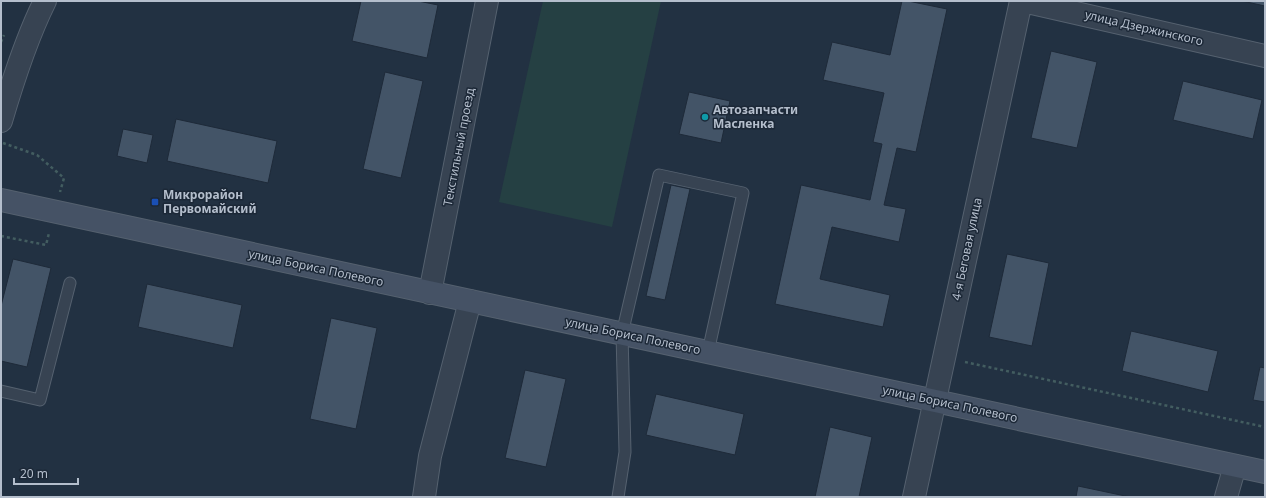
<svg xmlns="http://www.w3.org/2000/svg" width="1266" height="498" font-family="'Noto Sans',sans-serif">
<rect width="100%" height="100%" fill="#223142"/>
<path fill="#254043" d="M543,1h118l-49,226 -113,-25z"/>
<path fill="#435467" stroke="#1e2a39" d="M361,1h57l20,4 -11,53 -75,-17z
M902,1h6l39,8 -31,143 -19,-4 -13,57 22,4 -7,33 -67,-15 -12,52 70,16 -7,32 -108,-23 26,-119 69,15 12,-56 -9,-2 11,-49 -61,-13 9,-38 58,13z
M1242,1h23v5z
M1051,51l46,11 -20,86 -46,-10z
M385,72l38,9 -22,97 -38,-9z
M1183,81l79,19 -9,39 -80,-19z
M689,92l41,9 -9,42 -42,-9z
M176,119l101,22 -9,42 -101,-22z
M123,129l30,6 -6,28 -30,-7z
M671,185l19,4 -25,111 -19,-4z
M1007,254l42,9 -17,83 -43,-9z
M13,259l38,9 -24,99 -26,-6v-55z
M147,284l95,21 -9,43 -95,-21z
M331,318l46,10 -21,101 -46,-10z
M1131,331l87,20 -10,41 -86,-21z
M1260,367l5,1v34l-12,-2z
M525,370l41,9 -20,88 -41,-9z
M656,394l88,20 -9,41 -89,-20z
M830,427l42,10 -13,60h-44z
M1078,486l52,11h-54z"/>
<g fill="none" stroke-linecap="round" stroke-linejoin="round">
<defs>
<path id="service" d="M1,391l39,9 30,-117
M618,497l7,-45 -3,-118 37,-159 84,18 -35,159"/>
<path id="minor" d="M1023,1l242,55
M1,121c12,-41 25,-82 44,-120
M430,293l57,-292
M424,497l6,-41 40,-155
M914,497l107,-496
M1226,497l9,-31"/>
<path id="secondary" d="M1,200l1264,272"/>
</defs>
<use href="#service" stroke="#55616f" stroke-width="13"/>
<use href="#minor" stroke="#55616f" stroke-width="24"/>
<use href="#secondary" stroke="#55616f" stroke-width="24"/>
<path stroke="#435d60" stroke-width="2.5" stroke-dasharray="3 3" stroke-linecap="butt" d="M1,42l3,-7
M3,143l34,12 27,23 -4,14
M1,236l45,9 3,-12
M965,362l300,65"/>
<use href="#service" stroke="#374352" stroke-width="11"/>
<use href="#minor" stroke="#374352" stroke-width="22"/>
<use href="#secondary" stroke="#455265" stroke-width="22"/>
</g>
<circle fill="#0f9aa8" stroke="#1c2837" stroke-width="1.5" cx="705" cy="117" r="4"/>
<rect fill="#1a4fb4" stroke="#1c2837" stroke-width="1.5" x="151" y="198" width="8" height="8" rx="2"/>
<g text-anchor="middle" stroke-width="3" stroke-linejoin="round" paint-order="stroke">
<g font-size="12" fill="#b4becc" stroke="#1c2837">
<text transform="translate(1144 28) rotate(13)" y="4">улица Дзержинского</text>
<text transform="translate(459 147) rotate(-79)" y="4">Текстильный проезд</text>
<text transform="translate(967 249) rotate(-78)" y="4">4-я Беговая улица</text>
<text transform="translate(316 268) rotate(12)" y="4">улица Бориса Полевого</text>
<text transform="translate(633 336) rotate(12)" y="4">улица Бориса Полевого</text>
<text transform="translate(950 404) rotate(12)" y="4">улица Бориса Полевого</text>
</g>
<g font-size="12" font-weight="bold" fill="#b4becc" stroke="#1c2837" text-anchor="start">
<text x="713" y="114">Автозапчасти<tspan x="713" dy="14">Масленка</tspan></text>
<text x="163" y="199">Микрорайон<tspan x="163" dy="14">Первомайский</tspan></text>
</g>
</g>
<rect width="1266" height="498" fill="none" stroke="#b4becc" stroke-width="4"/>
<path d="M14 478v6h64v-6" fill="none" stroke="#b4becc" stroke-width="2"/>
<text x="20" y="478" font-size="12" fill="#b4becc" stroke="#1c2837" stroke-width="3" paint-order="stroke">20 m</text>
</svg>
